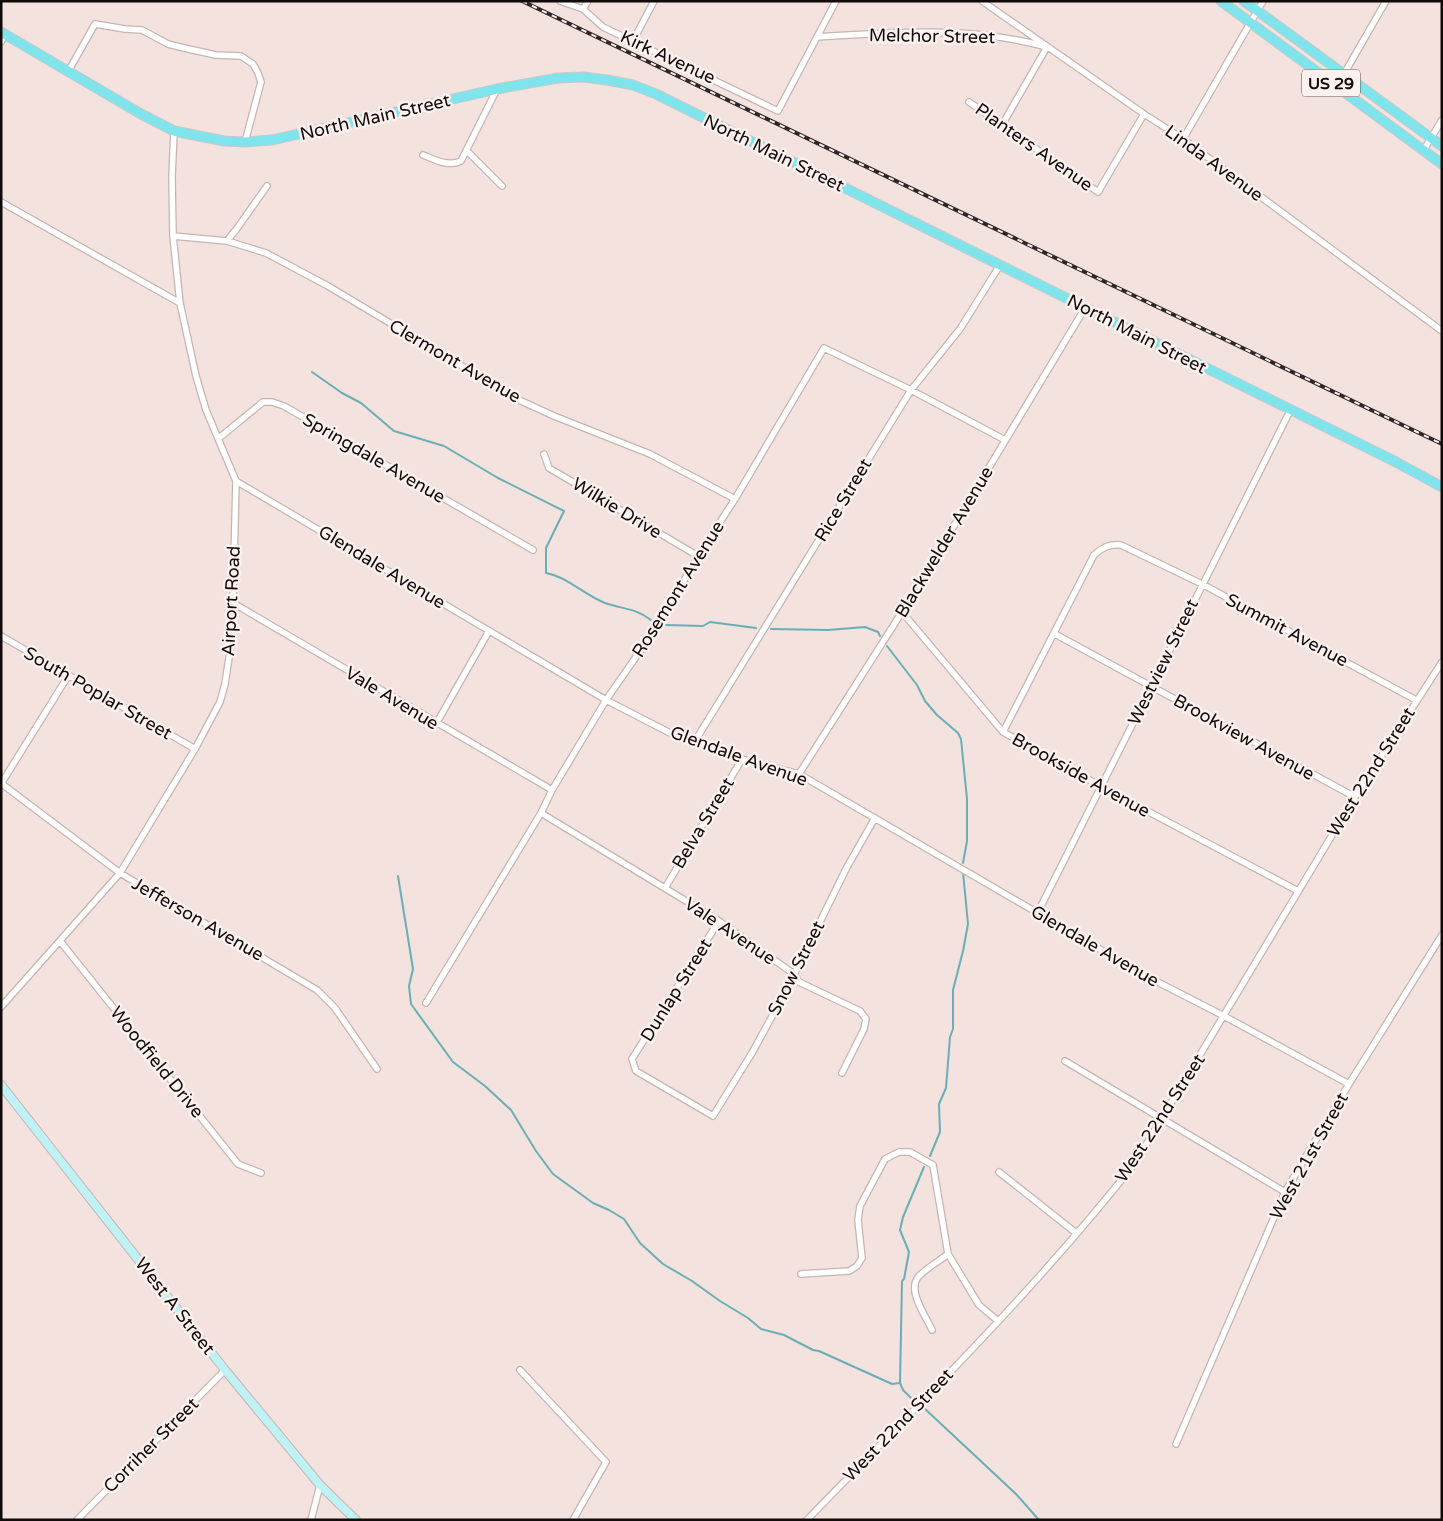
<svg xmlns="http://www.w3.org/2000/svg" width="1443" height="1521" font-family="'Varela Round',sans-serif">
<rect width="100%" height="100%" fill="#f4e2de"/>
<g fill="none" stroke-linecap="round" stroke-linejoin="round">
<path stroke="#69afb5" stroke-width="2" d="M312,372l30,21 19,10 33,28 50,15 54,32 66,33 -18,37v25c22,4 38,22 59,30 17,6 31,5 46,17
M666,625l37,1 7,-4 46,6
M771,629l57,1 37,-3 13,5 2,4
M887,646l30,39 8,16 12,14 21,18 3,6 6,60v42l-4,22
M398,876l15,93 -4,17 2,18 42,58 32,24 26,24 25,41 17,23 40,29 16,7 15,9 16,24 23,21 29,17 28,20 28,17 13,11 23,6 29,15 6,1 73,33 8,-1
M930,1156l10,-24 -1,-28 7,-16 4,-51 3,-8v-39l10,-39 5,-27 -5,-52
M911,1398l-8,-8 -3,-7 2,-102 2,-2 5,-27 -9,-22 3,-13 21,-50
M924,1408l92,86 23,26"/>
<defs>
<path id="street" d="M560,1l23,8 20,18 175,84 58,-110
M982,1l162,113 39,25 259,192
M583,9l5,-8
M817,37c76,-5 155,-11 230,10l-45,78
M633,41l21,-40
M1,42l5,-8
M69,70l26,-46 30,5 17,1 26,14 16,4 32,7 25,1 12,8 5,9 3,9 -16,60
M1344,74l42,-73
M969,102l129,90 46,-78
M1183,139l80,-138
M467,151l35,35
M1423,151l19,-31
M423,155c13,5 25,12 38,6l36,-72
M1,202l179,101
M173,236l54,5 39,12 62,33 191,114 35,16 96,38 85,45
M227,241l11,-14 29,-41
M219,438l44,-36h9l12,4 249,144
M544,454l5,14 149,88
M236,481l370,219 66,34 70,25 57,15 345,201 80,41 125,68
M233,603l319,187
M902,612l101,120 99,55 196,104
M1055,634l300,163
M1,636l194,113
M436,724l53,-93
M1003,732l91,-177c9,-8 15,-11 27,-10l81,39 214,116
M695,741l216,-351 49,-61 40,-64
M799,774l103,-162 183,-304
M1,784l67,-108
M2,784l118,89 197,117 18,18 42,61
M541,813l178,108 75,53 5,8 61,29 6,8 -2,10 -22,44
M665,888l77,-129
M1037,914l253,-503
M719,921l-87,138 4,12 77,45 39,-63 35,-64 60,-122 28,-49
M60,941l178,223 23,9
M426,1003l115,-190 11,-23 54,-90 53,-76 39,-68 37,-57 89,-151 87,42 94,50
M1,1007l119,-134 75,-124 25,-47 5,-18 5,-33 3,-48 3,-122 -30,-71 -10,-34 -16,-73 -7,-67 -1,-59 2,-46
M1065,1061l220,131
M999,1172l77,61
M801,1274l48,-3 8,-5 5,-8 -4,-38 2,-14 25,-47 14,-7h11l23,13 15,89 31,51 19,16
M932,1330c-6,-14 -26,-40 -13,-54 8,-8 20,-15 29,-22
M520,1370l86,92 -33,58
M1176,1444l109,-252 64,-108 93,-149
M77,1520l148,-150
M311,1520l9,-35
M807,1520c112,-116 228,-230 328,-357l220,-366 87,-135"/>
<path id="secondary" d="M1,1085l224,285 95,115 36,35"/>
<path id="primary" d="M1221,1l221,163
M1244,1l198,145
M1,32l140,82 33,17 50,10 21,1 27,-2 225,-51 61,-11 26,-1 23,3 26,5 23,9 740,368 46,25"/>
</defs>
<use href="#street" stroke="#c6b5b1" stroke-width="8"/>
<use href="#secondary" stroke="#c6b5b1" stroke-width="10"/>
<use href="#primary" stroke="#cac9c9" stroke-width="11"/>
<use href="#street" stroke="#fff" stroke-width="5.5"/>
<use href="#secondary" stroke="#bff2f5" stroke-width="8"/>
<use href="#primary" stroke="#7fe4eb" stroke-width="9"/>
<defs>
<path id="rail" d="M522,1l920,443"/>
</defs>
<use href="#rail" stroke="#2e2725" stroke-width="4"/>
<use href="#rail" stroke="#fcf1ef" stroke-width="2" stroke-dasharray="5.5" stroke-linecap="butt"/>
</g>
<g text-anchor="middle" stroke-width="5" stroke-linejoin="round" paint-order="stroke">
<rect fill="#fcf1ef" stroke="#574f4e" stroke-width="1" x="1302" y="69.5" width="58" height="27" rx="4"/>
<g font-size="16" font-weight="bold" fill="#100a09">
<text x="1331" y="89">US 29</text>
</g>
<g font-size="18" fill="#100a09" stroke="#fcf1ef">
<text transform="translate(932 36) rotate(1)" y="6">Melchor Street</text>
<text transform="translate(668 57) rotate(25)" y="6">Kirk Avenue</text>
<text transform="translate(375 117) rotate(-13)" y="6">North Main Street</text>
<text transform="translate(1034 147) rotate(35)" y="6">Planters Avenue</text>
<text transform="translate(774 153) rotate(26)" y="6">North Main Street</text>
<text transform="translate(1214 163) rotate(36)" y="6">Linda Avenue</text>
<text transform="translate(1137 334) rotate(27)" y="6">North Main Street</text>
<text transform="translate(455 361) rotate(30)" y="6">Clermont Avenue</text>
<text transform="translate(374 458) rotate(30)" y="6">Springdale Avenue</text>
<text transform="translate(843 500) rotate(-59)" y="6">Rice Street</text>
<text transform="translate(617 508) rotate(31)" y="6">Wilkie Drive</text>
<text transform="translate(944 542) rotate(-59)" y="6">Blackwelder Avenue</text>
<text transform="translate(382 567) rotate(31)" y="6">Glendale Avenue</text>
<text transform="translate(678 589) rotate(-58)" y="6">Rosemont Avenue</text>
<text transform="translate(231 601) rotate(-87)" y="6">Airport Road</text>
<text transform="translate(1287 630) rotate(28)" y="6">Summit Avenue</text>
<text transform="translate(1163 662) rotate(-64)" y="6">Westview Street</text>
<text transform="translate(98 693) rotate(30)" y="6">South Poplar Street</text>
<text transform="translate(392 698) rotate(31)" y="6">Vale Avenue</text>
<text transform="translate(1244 737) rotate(29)" y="6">Brookview Avenue</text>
<text transform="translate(739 756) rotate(20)" y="6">Glendale Avenue</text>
<text transform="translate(1371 772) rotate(-58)" y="6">West 22nd Street</text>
<text transform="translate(1081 775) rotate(29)" y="6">Brookside Avenue</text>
<text transform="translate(703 823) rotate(-59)" y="6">Belva Street</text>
<text transform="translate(198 919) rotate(30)" y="6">Jefferson Avenue</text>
<text transform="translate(730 931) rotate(34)" y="6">Vale Avenue</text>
<text transform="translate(1095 946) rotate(30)" y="6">Glendale Avenue</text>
<text transform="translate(796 968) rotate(-63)" y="6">Snow Street</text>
<text transform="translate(676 990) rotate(-58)" y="6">Dunlap Street</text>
<text transform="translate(157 1062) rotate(51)" y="6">Woodfield Drive</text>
<text transform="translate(1160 1118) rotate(-57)" y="6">West 22nd Street</text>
<text transform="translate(1309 1156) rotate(-61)" y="6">West 21st Street</text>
<text transform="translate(175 1306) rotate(52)" y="6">West A Street</text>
<text transform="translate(898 1425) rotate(-46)" y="6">West 22nd Street</text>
<text transform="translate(151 1445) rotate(-45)" y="6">Corriher Street</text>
</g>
</g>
<rect width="1443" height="1521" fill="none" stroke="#100a09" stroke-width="5"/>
</svg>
